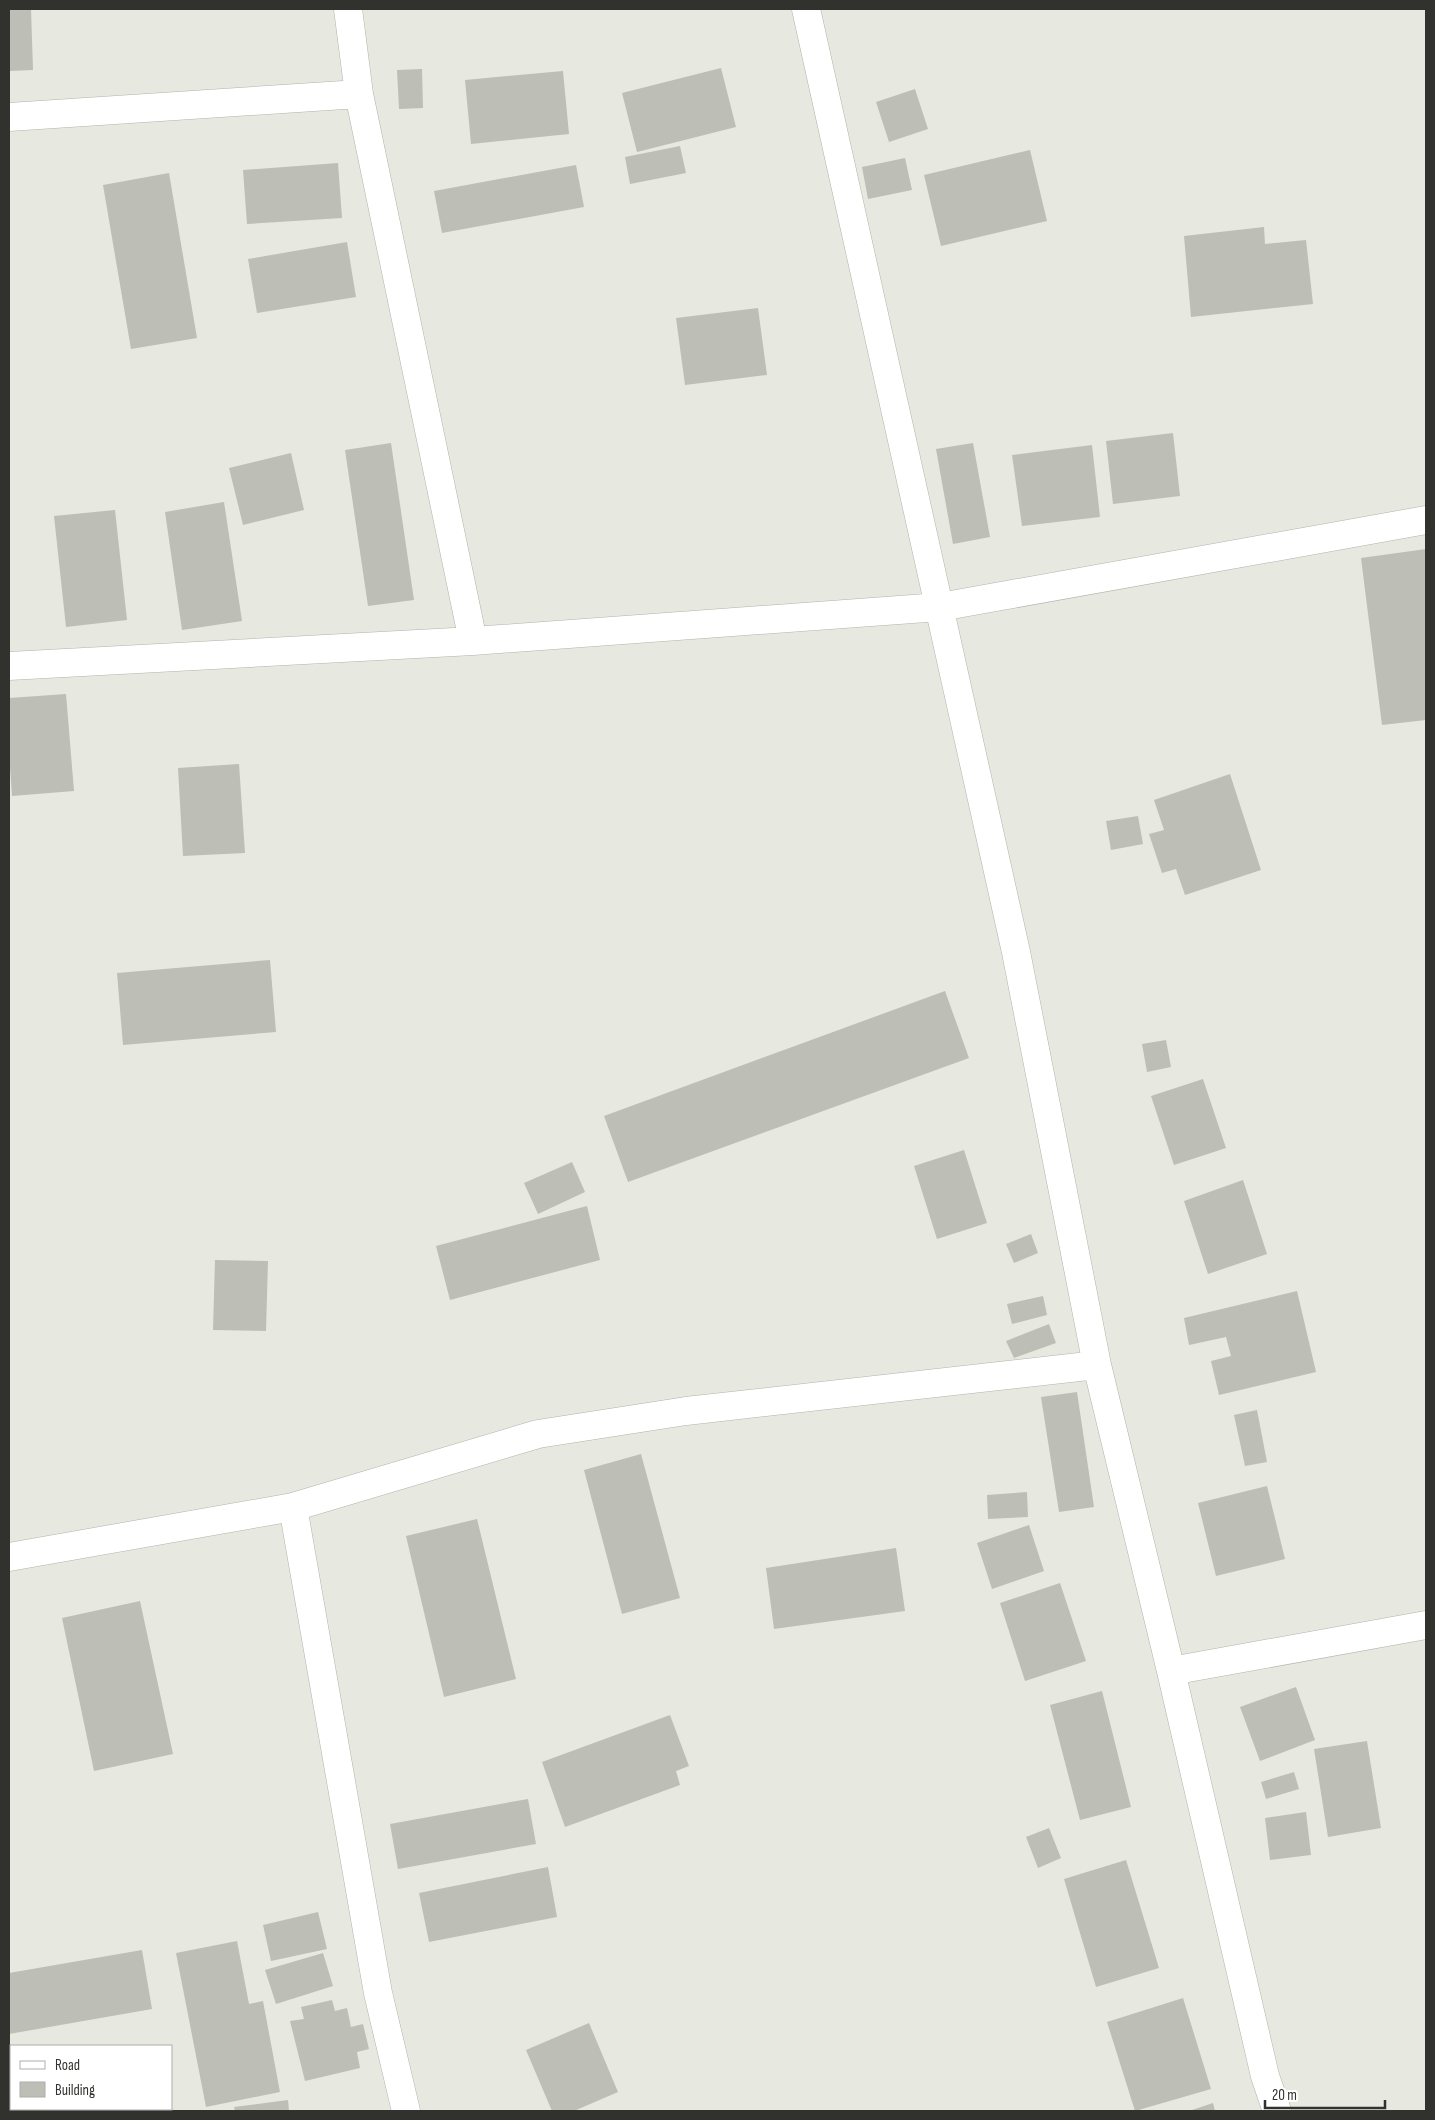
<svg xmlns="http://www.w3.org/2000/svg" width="1435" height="2120" font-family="'Sofia Sans Condensed',sans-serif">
<rect width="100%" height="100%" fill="#e7e8e0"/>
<path fill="#bdbeb6" d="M9,9h22l2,61 -24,1z
M721,68l15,59 -99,25 -15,-59z
M422,69l1,39 -24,1 -2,-39z
M563,71l6,63 -98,10 -6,-64z
M915,89l13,40 -39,13 -13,-40z
M680,146l6,27 -56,11 -5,-27z
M1030,150l17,71 -106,25 -17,-71z
M905,158l7,32 -44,9 -6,-32z
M338,163l4,55 -95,6 -4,-54z
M576,165l8,42 -142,26 -8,-42z
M169,173l28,165 -66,11 -28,-164z
M1264,227l1,17 41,-4 7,64 -122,13 -7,-81z
M347,242l9,55 -99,16 -9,-54z
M758,308l9,67 -82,10 -9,-67z
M1173,433l7,63 -67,8 -7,-63z
M391,443l23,157 -46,6 -23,-156z
M973,443l17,94 -37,7 -17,-95z
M1092,445l8,72 -78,9 -10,-71z
M291,453l13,57 -61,15 -14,-57z
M224,502l18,119 -60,9 -17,-118z
M115,510l12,110 -61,7 -12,-111z
M1426,549v171l-44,5 -21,-167z
M66,694l8,97 -62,5 -3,-44v-54z
M239,764l6,89 -62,3 -5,-88z
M1230,774l31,96 -76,25 -9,-26 -14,4 -13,-39 15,-4 -10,-30z
M1138,816l5,28 -32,6 -5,-29z
M270,960l6,72 -153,13 -6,-72z
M945,991l24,67 -341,124 -24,-66z
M1166,1040l5,27 -24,5 -5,-28z
M1203,1079l23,69 -52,17 -23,-69z
M964,1150l23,73 -50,16 -23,-73z
M572,1162l13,30 -47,22 -14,-31z
M1243,1180l24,74 -59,20 -24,-73z
M587,1206l13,54 -150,40 -14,-54z
M1031,1234l7,19 -24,10 -8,-19z
M215,1260l53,1 -2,70 -53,-1z
M1297,1291l19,81 -97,23 -8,-34 20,-5 -5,-19 -37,8 -5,-27z
M1043,1296l4,19 -35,9 -5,-20z
M1049,1324l7,19 -42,15 -8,-17z
M1077,1392l17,115 -35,5 -18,-115z
M1257,1410l10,52 -22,4 -11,-51z
M641,1454l39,144 -58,16 -38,-144z
M1267,1486l18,73 -69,17 -18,-73z
M1027,1492l1,25 -40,2 -1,-24z
M477,1519l39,160 -72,18 -38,-161z
M1029,1525l15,46 -52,18 -15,-46z
M896,1548l9,63 -131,18 -8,-61z
M1060,1583l26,78 -61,20 -25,-78z
M140,1601l33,153 -79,17 -32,-153z
M1296,1687l19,53 -55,21 -20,-54z
M1102,1691l29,116 -51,13 -30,-115z
M670,1715l19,51 -13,5 4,14 -115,42 -23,-65z
M1367,1741l14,87 -53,9 -14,-88z
M1294,1772l5,17 -33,10 -5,-17z
M528,1799l8,45 -138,25 -8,-45z
M1306,1812l5,43 -41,5 -5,-42z
M1049,1828l12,30 -23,10 -12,-31z
M1126,1860l33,108 -63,19 -32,-108z
M548,1867l9,50 -128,25 -10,-49z
M318,1912l9,37 -56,12 -8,-36z
M237,1941l12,63 14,-3 17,91 -74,15 -30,-154z
M142,1950l10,59 -143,25v-61z
M323,1953l10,33 -57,18 -11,-34z
M1183,1998l28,91 -76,22 -28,-89z
M332,2000l3,11 12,-3 4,19 12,-3 6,25 -12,3 3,16 -55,13 -15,-60 14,-2 -3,-12z
M589,2023l29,69 -44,19h-22l-26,-61z
M288,2100l1,11h-54l-1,-4z
M1213,2103l2,8h-26z
M26,2109h93l-7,2h-85z"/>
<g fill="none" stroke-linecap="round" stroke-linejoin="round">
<defs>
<path id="street" d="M348,9l11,85 114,547
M806,9l210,943 81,413 74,306 94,405 12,35
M9,117l350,-23
M9,666l464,-25 467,-34 486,-87
M293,1507l85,486 28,118
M9,1557l284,-50 245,-73 148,-23 411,-46
M1171,1671l255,-46"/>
</defs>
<use href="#street" stroke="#b2b3ab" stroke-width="29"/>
<use href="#street" stroke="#fff" stroke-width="28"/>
</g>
<rect width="1435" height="2120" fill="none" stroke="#31312e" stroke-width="20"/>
<rect x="10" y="2045" width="162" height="65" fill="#ffffff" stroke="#adadab"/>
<rect x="20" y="2061" width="25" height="8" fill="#ffffff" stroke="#adadab"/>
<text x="55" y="2070" font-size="15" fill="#31312e">Road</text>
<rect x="20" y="2082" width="25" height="15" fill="#bdbeb6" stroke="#adadab"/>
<text x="55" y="2095" font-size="15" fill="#31312e">Building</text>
<path d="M1265 2100v8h120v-8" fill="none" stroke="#31312e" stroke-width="2.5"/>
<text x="1272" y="2100" font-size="15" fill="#31312e" stroke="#ffffff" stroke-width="4" paint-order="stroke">20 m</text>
</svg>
